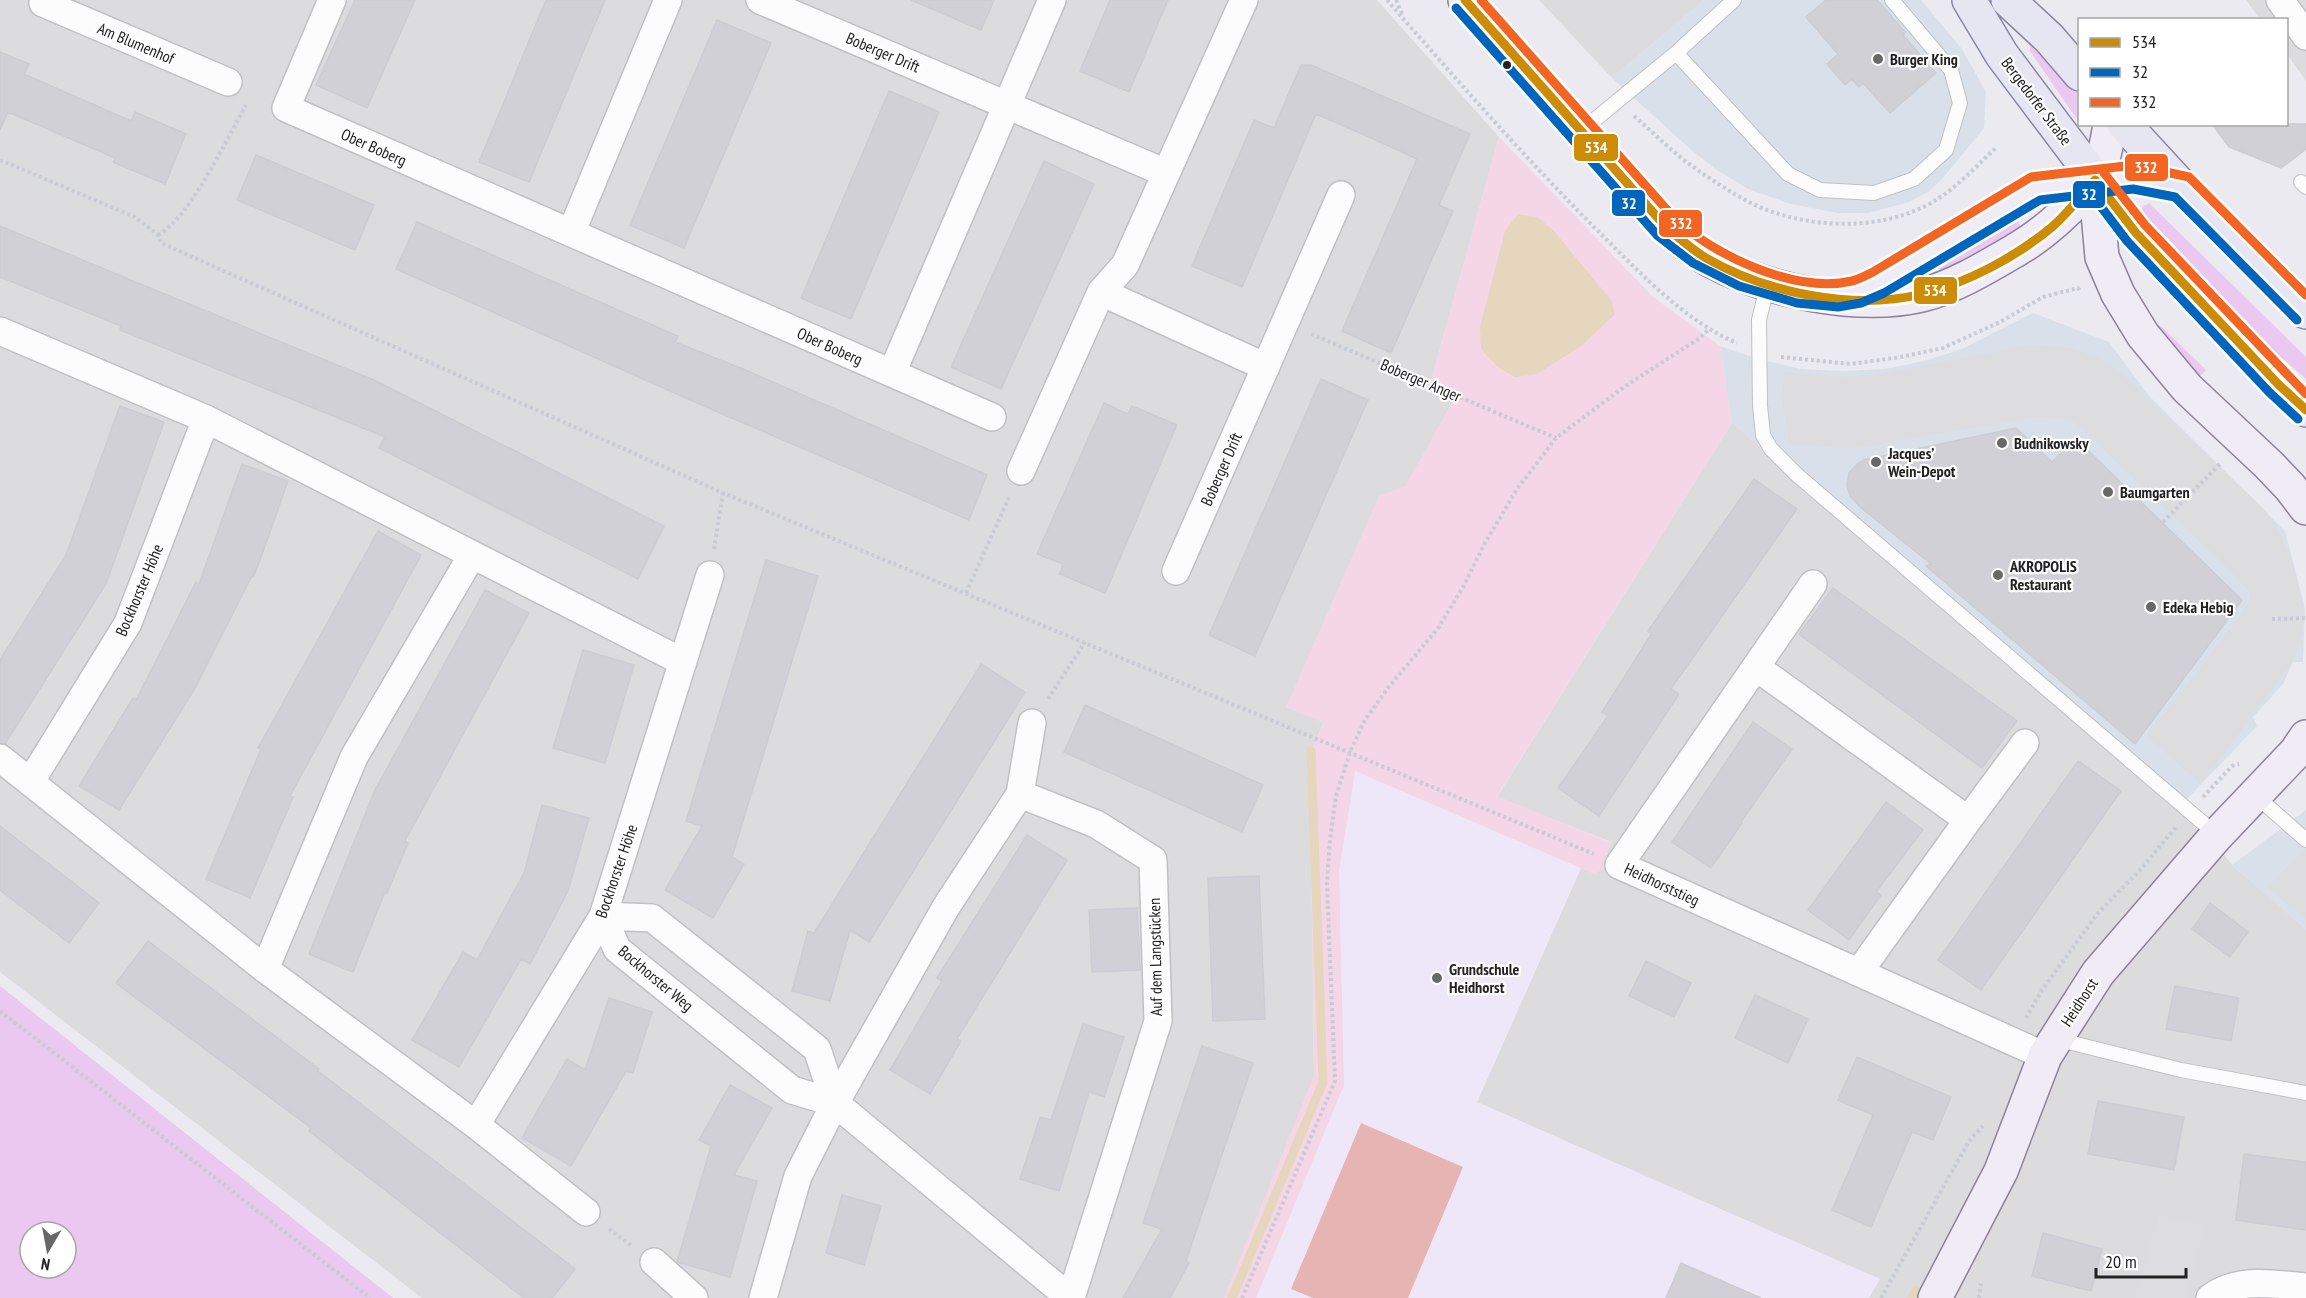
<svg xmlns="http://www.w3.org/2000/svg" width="2306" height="1298" font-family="'PT Sans Narrow',sans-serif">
<rect width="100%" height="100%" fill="#ebeaf0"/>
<path fill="#dcdcdf" d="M0,0h1377l122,137 -70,251 24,13 -167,306 38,15 -14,30 4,325 -90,221h-802l-422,-326z
M1539,0h165l-92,78z
M2246,0h60v81l-19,-27 -1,-34 -26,-1z
M1732,423l452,379 48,63 74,64v369h-437l10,-19 -402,-177 104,-234 16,7 14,-33 -114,-45z"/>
<path fill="#d9e0ea" d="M1704,0h217l41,49 24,43 -2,36 -42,51 -14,13 -19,10 -41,11h-30l-47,-9 -43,-15 -31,-19 -28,-22 -77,-70z
M2033,313l76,29 40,54 136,135 20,77 -2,54h-10l-10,22 -30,33 4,9 -73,76 -452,-379 -12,-77 38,13 43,10 42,2 42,-2 39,-8 38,-12z
M2306,810v119l-74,-64z"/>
<path fill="#eee7f8" d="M1355,771l226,97 -104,234 403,177 -11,19h-613l88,-213 -5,-214z"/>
<path fill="#eac8ef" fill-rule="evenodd" d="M2030,45l6,1 37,38 6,11v27l-49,-71z
M2149,203l157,154v22l-49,-43 -79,-79 -35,-44 -1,-6z
M2015,217l7,11 -79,42 -6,-2 -1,-3z
M2154,324l8,3 44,43 -12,12z
M0,986l393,312h-393zM30,1232h36v36h-36z"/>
<path fill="#f4d6e7" d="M1499,137l154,160 67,49 12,77 -235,373 114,47 -14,32 -242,-104 -16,100 5,214 -88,213h-32l90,-222 -4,-324 14,-29 -38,-16 93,-211 26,-10 48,-85 -24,-13z"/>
<path fill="#e7b4b4" d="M1361,1123l102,44 -55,131h-95l-22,-9z"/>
<path fill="#dddcdf" d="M2045,345l29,4 23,8 24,16 145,138 14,22 13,31 12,51 -5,28 -7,18 -92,123 -54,-48 92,-119 10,-15 1,-9 -15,-18 -158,-151 -16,-6 -28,-1 -169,30 -24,1 -51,-4 -7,-48 3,-24 55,5 41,-3 144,-28z
M2306,849v71l-39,-33z
M2159,1215l47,11 -21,72h-50z"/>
<path fill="#e5d6bd" d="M1518,214l19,3 16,13 58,70 4,14 -34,32 -44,28 -22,3 -17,-10 -17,-18 -1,-22 25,-96z"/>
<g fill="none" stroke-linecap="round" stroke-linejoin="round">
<path stroke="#e5d6bd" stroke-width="9" d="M1232,1298l91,-216 -12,-331
M1912,1298l4,-8"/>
</g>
<path fill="#d0d0d6" stroke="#ccccd3" stroke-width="1.5" d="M355,0h60l-48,108 -51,-23z
M546,0h59l-76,182 -50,-20z
M911,0h83l-13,30z
M1110,0h58l-39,92 -49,-21z
M1826,0h51l28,32 -2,3 33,38 -46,40 -27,-30 -4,4 -7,-8 -7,6 -18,-21 11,-10 -32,-37z
M717,20l54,23 -87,205 -54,-23z
M0,52l29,12 -5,10 107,47 4,-9 51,22 -21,50 -52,-22 2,-4 -107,-46 -8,18z
M1301,65h10l159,69 -31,71 14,6 -62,142 -49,-22 75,-172 -48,-22 -53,-23 -74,173 -50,-21 62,-146 20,8z
M889,91l50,21 -88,207 -50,-21z
M2212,124h94v25l-25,19 -52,-21z
M256,155l118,50 -19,45 -118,-50z
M1044,161l50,23 -93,205 -50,-22z
M417,222l261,114 -3,6 68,27 244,106 -18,45 -272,-117 -301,-134z
M0,226l376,155 288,145 -26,53 -259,-131 6,-11 -265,-107 1,-4 -121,-49z
M1321,379l47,21 -113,256 -46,-21z
M1104,403l24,11 4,-8 45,19 -72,168 -45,-19 3,-10 -26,-10z
M120,406l44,16 -58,162 -101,160 -5,-1v-83l66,-105z
M2016,428l36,34 24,-23 166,161 -107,144 -209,-178 5,-2 -72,-58 -9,-10 -3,-11 2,-12 8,-9 7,-4z
M242,464l46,17 -29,82 -5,13h-2l-58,114 -75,120 -40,-24 54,-88 3,2 60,-118 3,2z
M1754,479l43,30 -126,180 8,5 -80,122 -41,-28 50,-72 -6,-4 50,-79 -4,-2z
M378,531l43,24 -131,241 3,1 -43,101 -44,-19 55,-130 -3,-1z
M766,560l52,16 -86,281 12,7 -31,54 -48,-28 37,-64 -16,-5z
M1833,588l184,133 -35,47 -183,-134z
M485,590l44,23 -124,228 3,2 -21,50 -2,-1 -32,80 -44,-18 66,-164z
M583,650l51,15 -29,98 -52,-15z
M981,664l44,28 -156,250 -19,-12 -20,71 -38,-10 16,-60 6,2z
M1085,705l178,80 -21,47 -178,-80z
M1753,722l39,27 -51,73 1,1 -31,45 -39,-26z
M2078,761l43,30 -140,199 -43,-30z
M1886,802l37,28 -47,62 5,3 -32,45 -41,-30z
M542,805l47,13 -21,73 -38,73 -9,-5 -62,108 -47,-27 51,-88 14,8 47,-87z
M0,826l99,77 -30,40 -69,-53z
M1027,835l40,25 -110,179 4,2 -31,53 -40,-24 52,-89 -5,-3z
M1259,876l6,143 -52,2 -5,-143z
M2210,903l38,29 -18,25 -38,-28z
M1137,908l3,62 -48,2 -3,-62z
M148,941l171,128 -1,2 257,198 -23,29h-28l-215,-167 2,-3 -195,-145z
M1646,961l45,22 -17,34 -45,-21z
M2175,986l64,12 -8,43 -65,-12z
M1755,995l53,24 -20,44 -53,-25z
M609,998l43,14 -19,61 -7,-2 -55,95 -49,-28 45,-79 18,11z
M1083,1024l41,13 -20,60 -15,-5 -30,99 -39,-12 20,-62 11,3z
M1202,1046l51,17 -67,198 3,2 -19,35h-47l39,-69 -19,-6z
M1857,1057l94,40 -18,43 -21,-8 -41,95 -39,-17 41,-95 -35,-15z
M730,1085l42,23 -38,67 23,6 -27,96 -53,-15 34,-116 -12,-6z
M2098,1101l86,16 -10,53 -86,-16z
M2244,1154l62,8v68l-70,-10z
M842,1195l39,11 -17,59 -38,-12z
M2043,1233l59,16 -11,42 -59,-15z
M1681,1263l80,35h-95z"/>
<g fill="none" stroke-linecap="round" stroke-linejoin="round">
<defs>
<path id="lane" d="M1676,53l112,121 32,16 54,3 40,-14 32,-29 14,-47 -9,-33 -59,-70
M1581,131l95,-78 58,-53
M2301,182l5,5
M1768,283l-9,37 1,86 3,29 8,14 25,25 421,361
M2255,795l51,45
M2056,1039l125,31 125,23"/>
<path id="street" d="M44,0l-1,3 185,79
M332,0l-46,108 706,309
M760,0l406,173
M2280,0l26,36
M571,233l97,-233
M1101,292l165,75
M0,331l206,88 477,243
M892,373l160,-373
M1021,471l80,-179 24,-27 119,-265
M1176,571l165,-376
M1813,584l-194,281 426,191
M1756,667l212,153
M0,758l265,211 211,156 110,87
M31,781l97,-158 78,-204
M1020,794l76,30 57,36 5,161 -87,277
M265,969l89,-212 118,-202
M1859,972l109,-152 57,-77
M835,1103l-18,-54 -165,-131 -49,-2 14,33 175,141 43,13 235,195
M476,1125l127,-209 107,-341
M654,1262l40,36
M763,1298l35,-122 37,-73 111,-196 74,-113 12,-71
M2210,1298c28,-21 63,-14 96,-11"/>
<path id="secondary" d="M1465,0l201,227c14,12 27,24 44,33 57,31 148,50 212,35 32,-8 65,-28 94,-45 26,-15 46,-33 66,-55 5,-6 11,-11 14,-18 8,-17 11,-34 14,-53
M2095,180l7,77 16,37 25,41 44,53 82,77 21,22 16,21
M1850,294l11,-3 18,-9 157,-94 97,-11 48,9
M1935,1298l66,-127 44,-115 53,-83 119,-138 79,-83 10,-15"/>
<path id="primary" d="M1969,0l33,55 134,178 142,151 28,26
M2008,0l41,38 31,36
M2124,124l57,62 125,126"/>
</defs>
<use href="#lane" stroke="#c1c1c3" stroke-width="16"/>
<use href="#street" stroke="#c1c1c3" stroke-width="30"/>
<use href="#secondary" stroke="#8f809c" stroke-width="36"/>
<use href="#primary" stroke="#8a86a7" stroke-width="36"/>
<path stroke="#c6cbd5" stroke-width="4" stroke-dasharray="3 3" stroke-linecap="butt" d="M1387,0c69,79 138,158 212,232 39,39 87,90 138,111
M1396,0l7,16
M1634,116c21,18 40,38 62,53 22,15 47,32 71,41 52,19 115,20 164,-7 25,-14 45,-37 66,-56
M0,160l135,57 23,18 3,8 562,250 871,361
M158,235c31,-16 70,-98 88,-130
M1311,334l245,104
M1781,357l70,7 50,-7 42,-9 57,-26 43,-25 35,-9 2,3
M2163,522l59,-60
M714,549l9,-56
M966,593l44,-98
M2272,619l34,-1
M1048,699l37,-57
M2203,797l29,-31 7,-2
M0,1011l370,287
M2026,1018l16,-28 56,-77 44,-45 34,-41
M609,1229l23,17
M1242,1298l93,-217 -8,-197 3,-44 6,-44 14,-44 15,-32 23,-32 51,-61 24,-40 22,-44 32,-54 39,-51 68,-51 76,-49 9,-9
M1881,1298l88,-157 14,-15
M1979,1298l2,-15"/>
<use href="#lane" stroke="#fcfcfd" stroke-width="14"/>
<use href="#street" stroke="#fcfcfd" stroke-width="27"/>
<use href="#secondary" stroke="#f0ecf5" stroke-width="33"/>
<use href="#primary" stroke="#e6e6f3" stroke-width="33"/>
<defs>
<path id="bus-1" d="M1465,0l201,227c13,11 25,22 40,31 61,35 147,53 216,36 45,-11 94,-37 130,-67 16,-14 29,-31 43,-47
M2095,180l41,53 142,151 28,26"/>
<path id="bus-2" d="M1456,8l202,228 35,27 46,23 58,17 41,4 23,-4 23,-10 156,-93 93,-11 42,8 122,123
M2086,187l41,54 142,151 29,27"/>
<path id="bus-3" d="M1481,0l194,219c40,37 121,75 177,62 8,-2 15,-6 21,-9l158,-95 103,-12 55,12 117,118
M2104,173l41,52 161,169"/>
</defs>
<use href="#bus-1" stroke="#fff" stroke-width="14"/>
<use href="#bus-2" stroke="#fff" stroke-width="14"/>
<use href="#bus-3" stroke="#fff" stroke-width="14"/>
<use href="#bus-1" stroke="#cc8c07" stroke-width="9"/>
<use href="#bus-2" stroke="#0065bd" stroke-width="9"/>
<use href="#bus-3" stroke="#f26522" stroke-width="9"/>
</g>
<g fill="#68686a" stroke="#fff" stroke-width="2">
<circle cx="1878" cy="59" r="6"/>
<circle cx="2002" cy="443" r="6"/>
<circle cx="1876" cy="462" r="6"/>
<circle cx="2108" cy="492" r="6"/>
<circle cx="1998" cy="575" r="6"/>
<circle cx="2151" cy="607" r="6"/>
<circle cx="1437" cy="978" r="6"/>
</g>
<circle fill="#222" stroke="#fff" stroke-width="2" cx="1507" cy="65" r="5"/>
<g text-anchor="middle" stroke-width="4.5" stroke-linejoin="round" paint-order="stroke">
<g font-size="16" fill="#222" stroke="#fff">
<text transform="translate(136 43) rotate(23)" y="6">Am Blumenhof</text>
<text transform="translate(883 52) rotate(23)" y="6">Boberger Drift</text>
<text transform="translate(2037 101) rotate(53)" y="6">Bergedorfer Straße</text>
<text transform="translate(374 147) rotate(24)" y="6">Ober Boberg</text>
<text transform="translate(830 346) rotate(24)" y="6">Ober Boberg</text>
<text transform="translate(1421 380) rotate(23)" y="6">Boberger Anger</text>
<text transform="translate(1221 469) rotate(-66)" y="6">Boberger Drift</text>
<text transform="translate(139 590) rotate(-67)" y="6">Bockhorster Höhe</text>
<text transform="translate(616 871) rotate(-71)" y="6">Bockhorster Höhe</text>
<text transform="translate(1662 884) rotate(25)" y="6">Heidhorststieg</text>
<text transform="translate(1155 957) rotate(-91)" y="6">Auf dem Langstücken</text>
<text transform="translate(656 978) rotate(40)" y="6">Bockhorster Weg</text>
<text transform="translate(2079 1002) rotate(-57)" y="6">Heidhorst</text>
</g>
<g font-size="16" font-weight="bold" fill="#222" stroke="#fff" text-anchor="start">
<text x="1890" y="65">Burger King</text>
<text x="2014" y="449">Budnikowsky</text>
<text x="1888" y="459">Jacques’<tspan x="1888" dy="18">Wein-Depot</tspan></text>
<text x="2120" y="498">Baumgarten</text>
<text x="2010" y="572">AKROPOLIS<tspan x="2010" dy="18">Restaurant</tspan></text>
<text x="2163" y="613">Edeka Hebig</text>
<text x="1449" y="975">Grundschule<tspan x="1449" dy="18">Heidhorst</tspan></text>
</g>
</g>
<g stroke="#fff" stroke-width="2">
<rect x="1573" y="133" width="46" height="29" rx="6" fill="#cc8c07"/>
<rect x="2124" y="153" width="45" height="29" rx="6" fill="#f26522"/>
<rect x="2072" y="180" width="34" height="29" rx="6" fill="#0065bd"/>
<rect x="1611" y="189" width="35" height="28" rx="6" fill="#0065bd"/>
<rect x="1658" y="209" width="45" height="29" rx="6" fill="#f26522"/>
<rect x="1913" y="276" width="45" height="29" rx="6" fill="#cc8c07"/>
</g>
<g font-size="16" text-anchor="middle" font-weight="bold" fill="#fff">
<text x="1596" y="153">534</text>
<text x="2146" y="173">332</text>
<text x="2089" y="200">32</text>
<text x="1629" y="209">32</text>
<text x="1681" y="229">332</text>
<text x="1935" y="296">534</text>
</g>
<rect x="2078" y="18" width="210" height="108" fill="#ffffff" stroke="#a7a7a7" stroke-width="1.5"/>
<rect x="2090" y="38" width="30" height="9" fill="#cc8c07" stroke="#a7a7a7" stroke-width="1.5"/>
<text x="2132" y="48" font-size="18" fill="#222222">534</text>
<rect x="2090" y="68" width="30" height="9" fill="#0065bd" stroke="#a7a7a7" stroke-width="1.5"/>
<text x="2132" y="78" font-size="18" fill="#222222">32</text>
<rect x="2090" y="98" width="30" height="9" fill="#f26522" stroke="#a7a7a7" stroke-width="1.5"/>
<text x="2132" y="108" font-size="18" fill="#222222">332</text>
<g transform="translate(48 1250) rotate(190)"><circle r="28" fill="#ffffff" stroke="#a7a7a7" stroke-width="1.5"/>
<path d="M0-4.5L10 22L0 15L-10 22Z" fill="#68686a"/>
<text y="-9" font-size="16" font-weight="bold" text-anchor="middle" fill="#222222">N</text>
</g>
<path d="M2096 1268v9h90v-9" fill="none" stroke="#222222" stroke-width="3"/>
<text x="2105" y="1268" font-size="18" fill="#222222" stroke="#ffffff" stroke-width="4.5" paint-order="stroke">20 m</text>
</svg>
